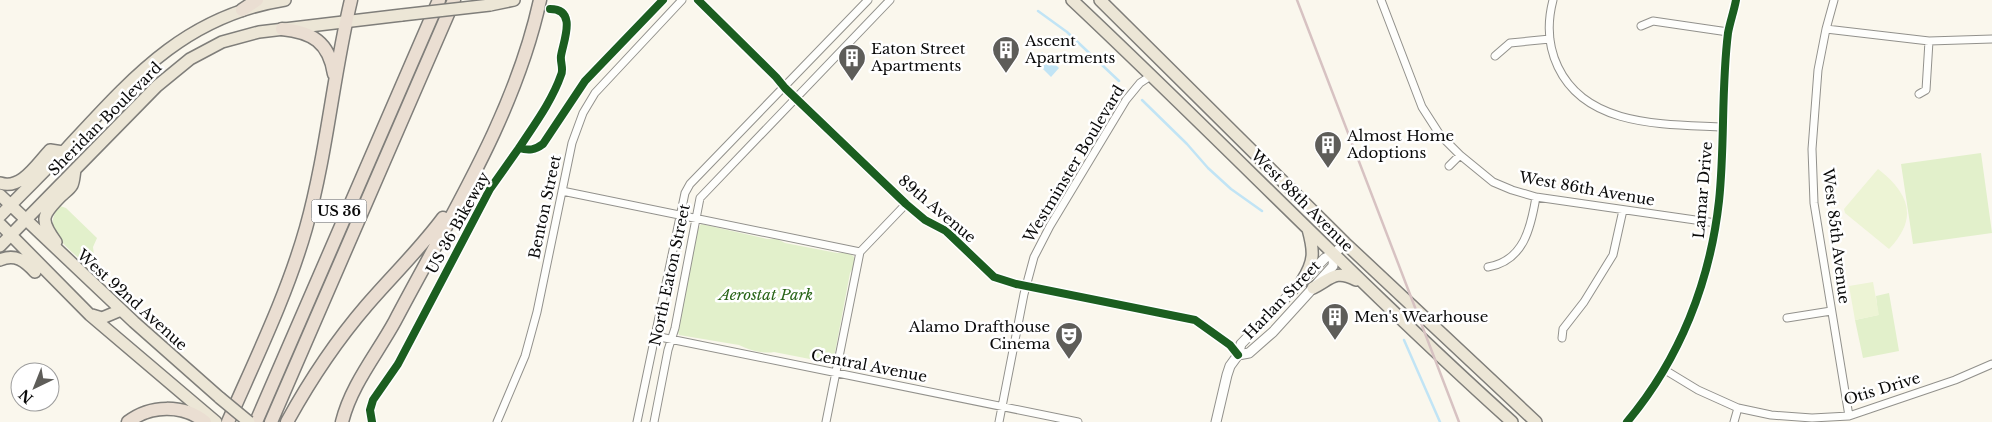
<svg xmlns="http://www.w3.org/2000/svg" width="1992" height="422" font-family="'Libre Baskerville',serif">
<rect width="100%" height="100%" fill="#faf7ed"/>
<path fill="#e2f0cb" d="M1981,153l11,80 -79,11 -12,-80z
M60,206l6,2 31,30 -4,9 1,9 -9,8c-16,-16 -46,-34 -25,-58z
M701,224l66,15h10l8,4 52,10c6,0 13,-1 17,4v9l-4,7 -17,90 -5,2 -13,-5 -41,-8c-11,2 -25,-2 -35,-7l-60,-10 -2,-5 21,-101z
M1889,293l10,58 -36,7 -8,-38 23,-5 -2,-19z"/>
<path fill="#edf4d5" d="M1878,169c31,24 41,49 11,80l-44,-36 -1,-4z
M1873,282l6,33 -24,5 -6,-34z"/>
<path fill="#c1e4f5" d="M1042,52l17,16 -8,9 -17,-17z"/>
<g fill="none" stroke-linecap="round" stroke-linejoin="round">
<path stroke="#c1e4f5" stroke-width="2.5" d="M1038,11l29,21 52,49
M1142,100l45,44 21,24 23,21 31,22
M1404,340l36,82"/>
<defs>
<path id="minor" d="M698,0l78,77 9,11 121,116 19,16 21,11 48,46 22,7 179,36 35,25 8,10
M1381,0l41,107 18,28 20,20 33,27 19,8 24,7 180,26
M1553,0c-6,23 -5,46 5,67 29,61 108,57 165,60
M1834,0l-8,29 -8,41 -6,79 2,54 35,213
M1641,26l12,-5 75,11
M1826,29l103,12 63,-2
M1495,56l15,-13 40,-4
M1919,94l7,-4 3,-49
M1449,166l11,-11
M562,191l298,61
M1488,267c36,-6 43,-40 48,-70
M1787,318l44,-7
M655,336l423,86
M1562,338l1,-9 21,-27 29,-47 10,-45
M1665,370l33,20 40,18 33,7 41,3 37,-2 106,-36 37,-16
M497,422l28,-66 12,-44 35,-169 11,-30 12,-20 87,-93
M637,422l48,-229 5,-9 178,-184
M654,422l14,-72 7,-22 25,-130 190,-198
M826,422l34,-170 46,-48
M999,422l25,-128 10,-37 16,-31 76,-126 14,-17 12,-8
M1627,422c53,-63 83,-140 92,-221 6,-56 2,-112 9,-168 2,-11 6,-22 8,-33
M1734,422l4,-14"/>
<path id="tertiary" d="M1238,355l11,-2 24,-21 60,-66 1,-12
M1216,422l11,-47 3,-9 8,-11 3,-11 84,-86 9,-4 11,-11"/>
<path id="primary" d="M1072,0c148,139 289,286 440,422
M1100,0l245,243 191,179
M490,5l24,-5
M0,183c21,7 36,-18 50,-33l13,2
M0,195l134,127 86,76
M0,216c22,-23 45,-45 67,-68 65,-70 118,-132 218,-148
M0,224l90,91 126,107
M56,242c-16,-22 -15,-26 5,-46 3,-3 9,-7 11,-11 2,-4 2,-10 3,-15
M0,246l157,-160 33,-27 32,-17 37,-10 143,-17
M0,260c15,-7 25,1 35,12
M1302,281c13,-20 12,-30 6,-52
M1313,288c18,-9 22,-19 43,-8
M92,315l10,3 19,-8"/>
<path id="motorway" d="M242,10l15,-10
M282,29c30,3 47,13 52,45
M128,422c22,-17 55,-18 77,0
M228,422c28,-64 59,-127 78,-194 21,-75 27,-153 45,-228
M256,422l183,-422
M271,422l183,-422
M287,422c23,-42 49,-81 80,-117 25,-29 53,-56 76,-87
M342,422c9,-37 35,-68 53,-101 54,-103 120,-206 145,-321"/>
</defs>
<use href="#minor" stroke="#92918c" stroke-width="9"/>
<use href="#tertiary" stroke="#92918c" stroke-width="11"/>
<use href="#primary" stroke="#7f7e7a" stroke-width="14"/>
<use href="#motorway" stroke="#7f7e7a" stroke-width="15"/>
<use href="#minor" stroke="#fefefc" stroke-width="7"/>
<use href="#tertiary" stroke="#fefefc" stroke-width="9"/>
<use href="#primary" stroke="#ece6d6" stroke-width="11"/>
<use href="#motorway" stroke="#eaded2" stroke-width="12"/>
<path stroke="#d7c2c2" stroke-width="2.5" d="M1297,0l162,422"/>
<defs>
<path id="primary-bridge" d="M402,15l88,-10
M220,398l29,24"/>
</defs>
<use href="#primary-bridge" stroke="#7f7e7a" stroke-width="14" stroke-linecap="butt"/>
<use href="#primary-bridge" stroke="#ece6d6" stroke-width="11"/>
<defs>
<path id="cycleway" d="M698,0l78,77 9,11 121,116 19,16 21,11 48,46 22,7 179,36 35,25 8,10
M519,148c15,-23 33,-47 42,-73 3,-6 -1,-13 0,-19 2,-14 17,-47 -11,-47
M372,422l-2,-12 3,-10 25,-36 92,-175 29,-41c10,3 16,2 24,-4l42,-63 78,-81
M1627,422c53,-63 83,-140 92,-221 6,-56 2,-112 9,-168 2,-11 6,-22 8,-33"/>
</defs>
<use href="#cycleway" stroke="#fff" stroke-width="11"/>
<use href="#cycleway" stroke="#1b5e20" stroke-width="8"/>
</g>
<defs>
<symbol id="building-pin" viewBox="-11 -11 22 30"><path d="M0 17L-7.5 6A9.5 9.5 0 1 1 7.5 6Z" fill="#5e5d59" stroke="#fff"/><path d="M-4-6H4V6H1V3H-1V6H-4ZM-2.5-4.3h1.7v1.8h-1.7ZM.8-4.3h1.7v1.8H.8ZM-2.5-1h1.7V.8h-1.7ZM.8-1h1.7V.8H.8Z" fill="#fff"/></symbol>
<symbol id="theatre-pin" viewBox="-11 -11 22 30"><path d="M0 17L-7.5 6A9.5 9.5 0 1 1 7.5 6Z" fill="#5e5d59" stroke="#fff"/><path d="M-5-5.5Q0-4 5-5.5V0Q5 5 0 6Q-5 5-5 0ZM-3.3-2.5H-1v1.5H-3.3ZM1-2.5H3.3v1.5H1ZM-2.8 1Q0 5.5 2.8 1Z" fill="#fff"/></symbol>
</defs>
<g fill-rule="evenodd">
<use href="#building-pin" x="990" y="34" width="32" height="43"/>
<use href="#building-pin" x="836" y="42" width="32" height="43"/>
<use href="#building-pin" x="1312" y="129" width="32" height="43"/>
<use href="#building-pin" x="1319" y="301" width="32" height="43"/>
<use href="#theatre-pin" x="1053" y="320" width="32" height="43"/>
</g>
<g text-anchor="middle" stroke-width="5" stroke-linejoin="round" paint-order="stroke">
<rect fill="#fff" stroke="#545454" stroke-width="1" x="311.5" y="199.5" width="55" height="23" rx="4"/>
<g font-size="14" font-weight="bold" fill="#0a0a0a">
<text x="339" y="216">US 36</text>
</g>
<g font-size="15" fill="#0a0a0a" stroke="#fff" text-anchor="start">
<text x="1025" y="46">Ascent<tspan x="1025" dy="17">Apartments</tspan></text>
<text x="871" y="54">Eaton Street<tspan x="871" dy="17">Apartments</tspan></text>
<text x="1347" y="141">Almost Home<tspan x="1347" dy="17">Adoptions</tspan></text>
<text x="1354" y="322">Men's Wearhouse</text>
<text x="1050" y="332" text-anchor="end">Alamo Drafthouse<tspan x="1050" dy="17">Cinema</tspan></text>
</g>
<g font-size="15" fill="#0a0a0a" stroke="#fff">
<text transform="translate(105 119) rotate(-45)" y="5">Sheridan Boulevard</text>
<text transform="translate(1074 164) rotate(-59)" y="5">Westminster Boulevard</text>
<text transform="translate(1587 189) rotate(10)" y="5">West 86th Avenue</text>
<text transform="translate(1703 190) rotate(-85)" y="5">Lamar Drive</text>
<text transform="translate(1302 201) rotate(45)" y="5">West 88th Avenue</text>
<text transform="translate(545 207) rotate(-78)" y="5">Benton Street</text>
<text transform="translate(937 209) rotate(40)" y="5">89th Avenue</text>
<text transform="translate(458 223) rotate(-61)" y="5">US 36 Bikeway</text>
<text transform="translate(1836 236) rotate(83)" y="5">West 85th Avenue</text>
<text transform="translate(670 275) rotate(-78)" y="5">North Eaton Street</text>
<text transform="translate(132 300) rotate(42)" y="5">West 92nd Avenue</text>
<text transform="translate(1282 300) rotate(-46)" y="5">Harlan Street</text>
<text transform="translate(869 366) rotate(11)" y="5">Central Avenue</text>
<text transform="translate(1882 389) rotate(-17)" y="5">Otis Drive</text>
</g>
<g font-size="15" font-style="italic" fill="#296418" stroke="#fff">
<text x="766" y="300">Aerostat Park</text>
</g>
</g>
<g transform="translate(35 387) rotate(223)"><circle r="24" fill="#ffffff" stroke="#9d9d9d"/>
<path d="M0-4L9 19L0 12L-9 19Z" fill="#5e5d59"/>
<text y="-8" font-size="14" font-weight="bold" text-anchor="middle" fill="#0a0a0a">N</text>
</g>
</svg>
